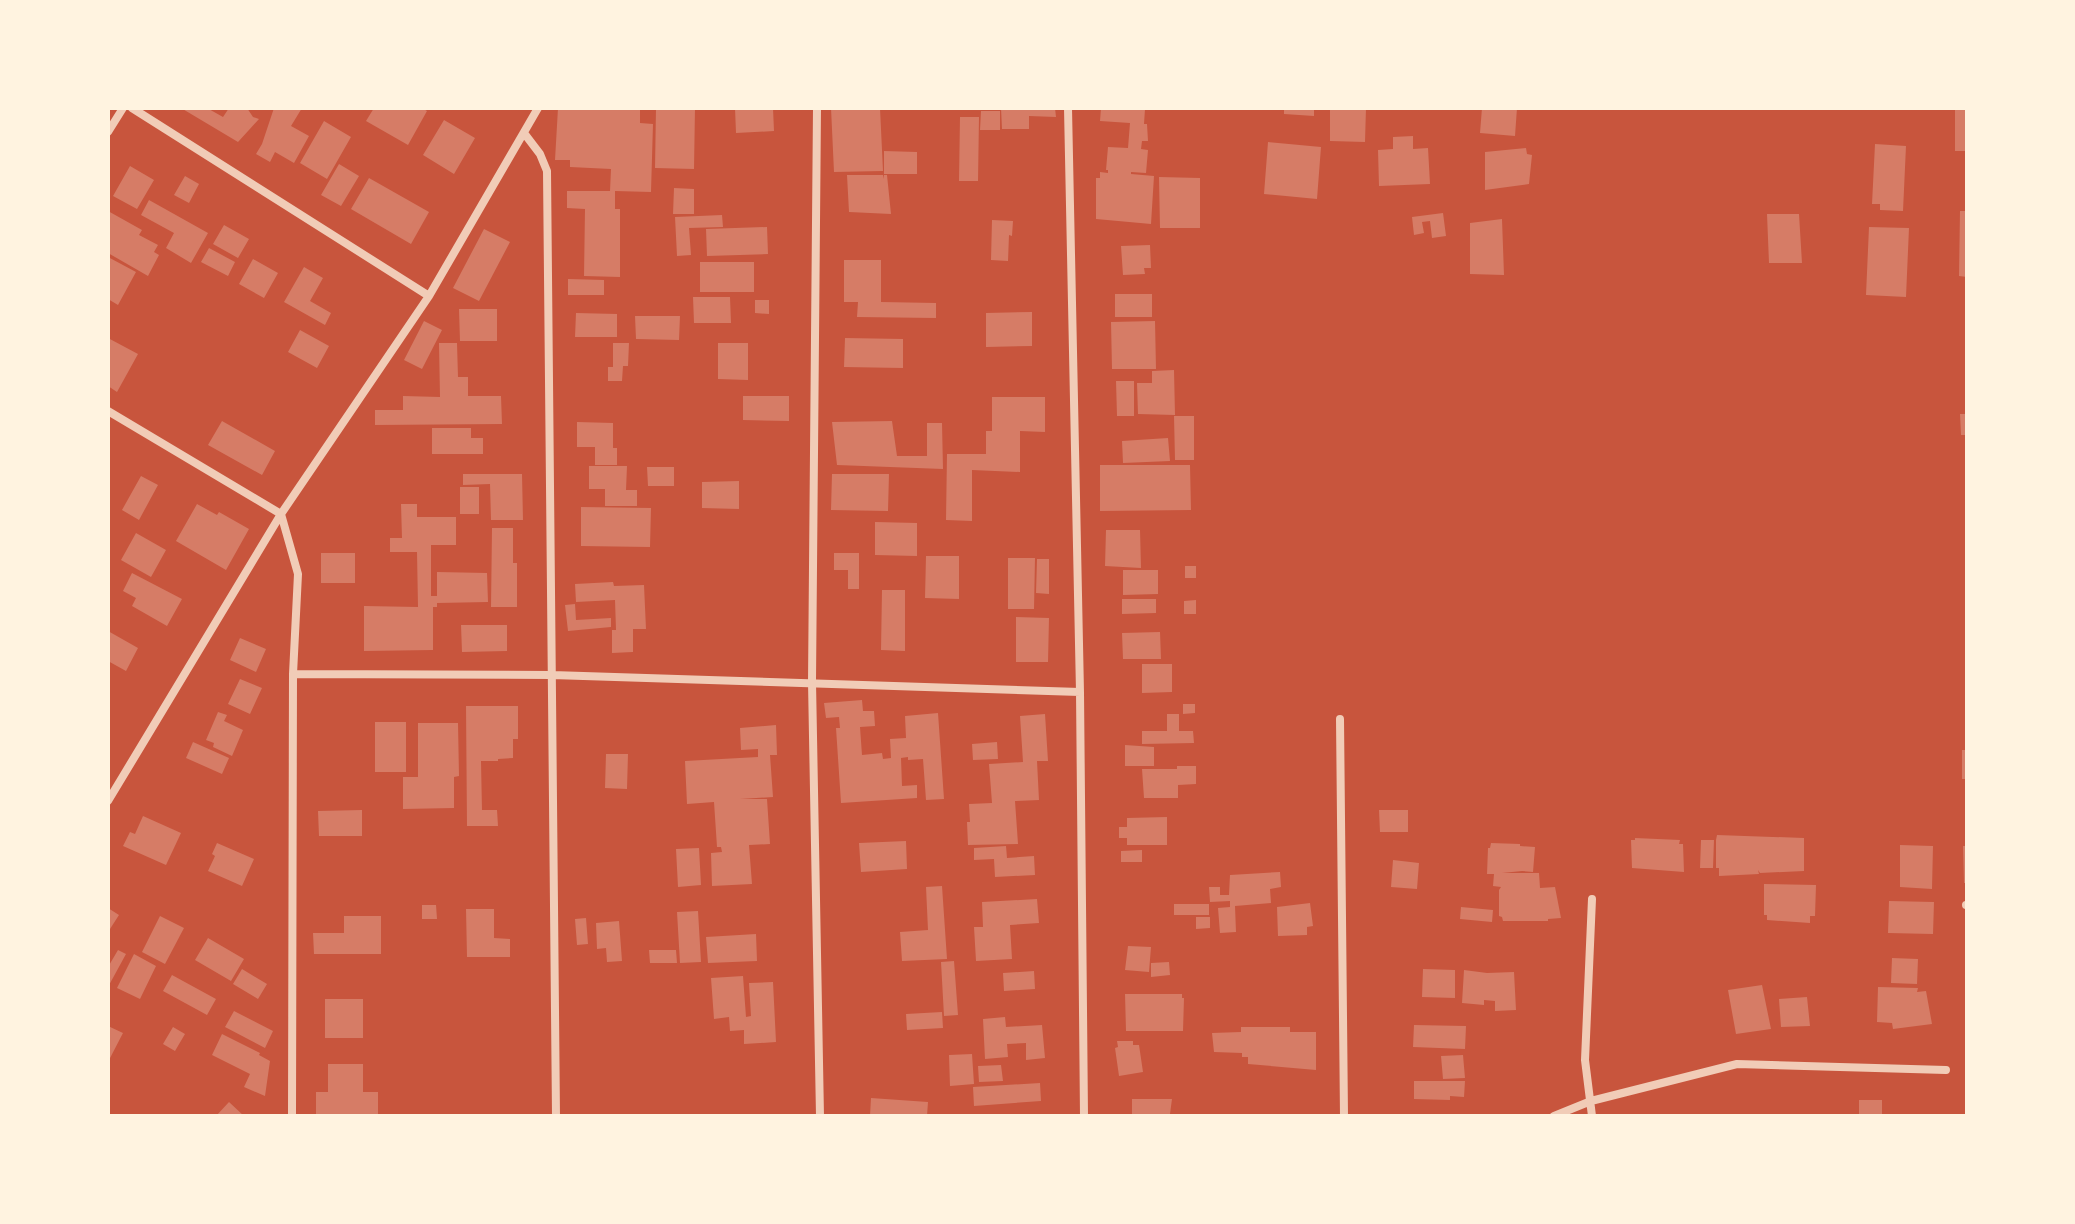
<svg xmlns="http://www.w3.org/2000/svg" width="2075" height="1224" font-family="'Archivo Narrow',sans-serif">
<rect width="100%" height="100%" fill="#c8553d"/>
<path fill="#d67c66" d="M181,108h26l16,9 6,-9h18l6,9 6,2 -21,23z
M274,108h28l-11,18 18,10 -15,27 -19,-11 -5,10 -14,-8 6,-10z
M374,108h48l5,3 -19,34 -42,-24z
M558,108h82v15l13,1 -2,68 -36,-1v18h5v68l-36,-1 1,-67 -18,-1v-17h43l1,-22 -41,-2v-7h-15z
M656,108h39l-1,61 -39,-1z
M735,108h38l1,23 -38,2z
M831,108h49l3,63 -49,1z
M1001,108h54l1,9 -27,-1v13h-27z
M1101,108l44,1 -1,15h3l1,17h-6l-1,8 7,1 -2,23 -15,-1v2l23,2 -3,48 -55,-5v-41h4v-6l8,1v-3h-2l2,-23 20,1 2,-25 -30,-2z
M1284,108h30v8l-30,-2z
M1330,108h36l-1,34 -35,-1z
M1482,108h35l-2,28 -35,-3z
M1955,108h12v43h-12z
M981,111h19v19h-20z
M960,117h19l-1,64h-19z
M444,120l31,18 -21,36 -31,-19z
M324,121l27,16 -24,42 -27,-16z
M1413,136v13l15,-1 2,36 -51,2 -1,-36 15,-1v-12z
M1268,142l53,5 -4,52 -53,-5z
M1875,144l31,2 -3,65 -23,-1v-6h-8z
M1526,148l1,6 5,1 -3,29 -44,6v-38z
M884,151l33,1v22h-33z
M339,164l20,12 -18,30 -20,-11z
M130,166l24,14 -17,29 -24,-13z
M847,175h36v4l1,-4h3l4,39 -42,-2z
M185,176l14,8 -10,19 -15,-8z
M1159,177l41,1v50h-40z
M369,178l60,34 -18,32 -60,-35z
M674,188l20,1v25h-21z
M149,200l59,33 -17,30 -25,-15 8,-15 -33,-18z
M108,211l34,19 -3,5 19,10 -4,7 5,3 -11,21 -40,-23z
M1960,211h7v66l-8,-1z
M1443,213l3,23 -14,2 -2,-17 -8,1 2,11 -10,2 -2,-18z
M1767,214h32l3,49h-33z
M722,215l1,12 -34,1 2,27 -14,1 -2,-39z
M1502,219l2,56 -34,-1v-51z
M992,220l21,1 -1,15 -3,-1 -1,26 -17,-1z
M224,225l25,14 -11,19 -25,-14z
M767,227l1,27 -61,2 -1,-27z
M1869,227l40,1 -3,69 -40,-2z
M484,229l26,13 -31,59 -26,-13z
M1150,245l1,23h-7l1,6 -22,1 -2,-29z
M209,248l26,14 -7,14 -27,-14z
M108,257l28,15 -18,33 -10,-6z
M253,259l25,14 -14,25 -25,-14z
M844,260h37v42l55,1v15l-79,-1 1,-15h-14z
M700,262h54v30h-54z
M304,267l19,11 -13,23 21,12 -6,12 -41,-23z
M568,279l36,1v15h-36z
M1115,294h37v23h-37z
M693,297h37l1,26h-37z
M755,300h14v14l-14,-1z
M459,309h38v32h-37z
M1032,312v34l-46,1v-34z
M576,313l41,1v23h-42z
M635,316h45l-1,24 -43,-1z
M424,321l18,9 -20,39 -18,-9z
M1155,321l1,48h-44l-1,-47z
M300,330l29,16 -12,22 -29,-16z
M108,338l30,16 -21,38 -9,-6z
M845,338l58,1v29l-59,-1z
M439,343h18l1,34h10v19h33l1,28 -127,1v-15h28v-14l37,1z
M613,343h16l-1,23h-5l-1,15h-14v-14h5z
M718,343h30v37l-30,-1z
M1174,370l1,45 -37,-1 -1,-31h15v-12z
M1116,381h18v35h-17z
M743,396h46v25l-46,-1z
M992,397h53v35l-25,-1v41l-48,-2v51l-26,-1 1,-66h39v-23h6z
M1960,414h7v21h-6z
M1174,416h20v44h-19z
M222,421l53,30 -13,24 -54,-30z
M892,421l5,35h30v-33h15l1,46 -106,-4 -5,-43z
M577,422l36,1v25h4v17h-22v-18h-18z
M432,428h39v10h12v16h-51z
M1168,438l2,23 -47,2 -1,-22z
M1100,465h90l1,45 -91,1z
M589,466h38l-1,24h11v16h-32v-17h-16z
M647,467h27v19h-26z
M463,474h59l1,46h-32l-1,-36 -27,1z
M832,474h57l-1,37 -57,-1z
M141,476l17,9 -19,35 -17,-10z
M739,481v28l-37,-1v-26z
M460,487h19v27h-19z
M197,504l20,11 2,-3 30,17 -23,41 -50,-29z
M401,504h16v13h39v28h-25v51h6v-24l50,1 1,29 -51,1v4h-4v43l-69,1v-45l54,1 -1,-55h-27v-14h12z
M581,507l70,1 -1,39 -69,-1z
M875,522l42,1v33l-42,-1z
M492,528h21v35h4v44h-26z
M1106,530h34l1,38 -36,-2z
M136,533l30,17 -15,27 -30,-17z
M321,553h34v30h-34z
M834,553h25v36h-11v-19h-14z
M926,556h33v43l-34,-1z
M1008,558h27l-1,51h-26z
M1037,559h12v35l-13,-1z
M1185,566h11v12h-11z
M1123,570h35v24l-35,1z
M132,573l50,26 -15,27 -35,-20 4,-8 -13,-7z
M613,582l1,4 30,-1 2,44h-13v23l-21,1v-23h4l-1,-30 -39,2 -1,-18z
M882,590h23v61l-24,-1z
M1122,599h34v14l-34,1z
M1196,600v14h-12v-13z
M575,604l1,16 35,-2v9l-43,4 -3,-26z
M1016,617l33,1 -1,44h-32z
M461,625h46v26l-45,1z
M108,631l30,17 -12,23 -18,-10z
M1160,632l1,27h-38l-1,-26z
M240,638l26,11 -10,23 -26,-12z
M1142,664h30v28l-30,1z
M240,679l22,9 -12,26 -22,-10z
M862,700l1,11h11l1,15 -15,1 2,28 20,-2 1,6 8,-1 -1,-19 16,-1 -1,-22 33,-3 6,86 -18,1 -3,-41 -15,1v-3l-7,1 1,28 15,-1v13l-76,5 -5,-75h4l-1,-11 -13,1 -2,-15z
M1183,704h12v9l-12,1z
M466,706h52v33h-5v19l-15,1v2h-17l1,49h15l1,16h-31z
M218,712l9,3 -3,6 19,9 -11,26 -19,-9 1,-4 -8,-3z
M1045,714l3,47h-11l2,39 -24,1 3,43 -50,1 -1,-23h3l-1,-18 23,-1 -3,-39 34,-2 -3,-46z
M1167,714h12v17h14l1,12 -52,1v-13h25z
M375,722h31v50h-31z
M418,723h40l1,53 -5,1v31l-51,1v-32h15z
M776,725l1,30h-7l3,42 -33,2h27l3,45 -21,1 3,39 -40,2 -1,-33 11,-1 -1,-5h-4l-3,-45 -27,2 -2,-43 73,-4v-8l-17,1 -1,-22z
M193,742l36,16 -7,16 -36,-16z
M997,742l1,17 -25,1 -1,-16z
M1125,745l29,2v19h-29z
M1962,750h5v29h-5z
M606,754h22l-1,35 -22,-1z
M1177,766h19v18l-18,1v13h-34l-2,-29h35z
M362,810v26h-43l-1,-25z
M1379,810h29v22h-28z
M143,816l38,17 -15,32 -43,-19 7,-14 5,2z
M1167,817v28h-40v-7h-8v-11h8v-9z
M1717,835l87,3v33l-44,2 -2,-3 1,4 -40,2v-8h-3v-28z
M1635,838l45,2 -1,4h4l1,28 -52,-4 -1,-28h4z
M1701,840h13l-1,28h-13z
M906,841l1,28 -46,3 -2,-29z
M217,843l37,16 -12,27 -34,-15 7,-15 -3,-2z
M1491,843l29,1v2l15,1 -2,25 -11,-1 -20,2h37l1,15 15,-1 6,31 -13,1v2h-45l-1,-4 -3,-1v-26l2,-3 -8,-1 1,-12h-7l1,-26h2z
M1900,845l33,1 -1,43 -32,-2z
M1006,846l1,12 27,-2 1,19 -40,2 -1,-18 -20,1v-12z
M1963,846h4v37h-3z
M699,848l2,37 -23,2 -2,-38z
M1142,850v12h-21v-11z
M1393,860l26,3 -2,26 -26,-2z
M1280,872l1,15 -11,2 1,14 -36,3 1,26 -16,1 -2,-25 12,-1v-6l-20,1 -1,-15h11v8h9l1,-20z
M1764,884l52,1 -1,31h-5v7l-43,-3v-5h-3z
M942,886l5,73 -45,2 -2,-29 28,-2 -2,-43z
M1037,899l2,24 -29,2 2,34 -36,2 -2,-34h9l-1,-25z
M1889,901l45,1 -1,32 -45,-1z
M1310,903l3,23 -6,1v8l-29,1 -1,-29z
M1174,904h35v11h-35z
M422,905h14l1,14h-15z
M1461,907l32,3 -1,12 -32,-3z
M108,908l11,7 -9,14 -2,-1z
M466,909h28v29l16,1v18h-43z
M698,911l3,51 -21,1 -3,-51z
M160,916l24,12 -19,36 -23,-12z
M344,916h37v38h-67l-1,-21h31z
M1196,917h14v11l-14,1z
M586,918l2,26 -11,1 -2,-26z
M619,921l3,40 -15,1 -1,-14 -9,1 -1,-26z
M756,934l1,27 -49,2 -2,-26z
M208,938l36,21 -13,22 -36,-21z
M1128,946l23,1 -2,25 -24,-2z
M118,950l8,4 -18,33v-20z
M649,950h27l1,13h-27z
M134,954l22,12 -16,33 -23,-11z
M1892,958l26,1 -1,25 -26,-1z
M954,961l4,54 -14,1 -3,-54z
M1169,962l1,13 -19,2v-14z
M242,969l25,15 -9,15 -25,-15z
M1423,969l32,1v28l-33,-1z
M1464,970l23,3 27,-1 2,38 -21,1v-10l-11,-1v5l-22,-2z
M1034,971l1,18 -31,2 -1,-18z
M172,975l44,24 -9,16 -44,-24z
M743,976l3,41 5,-1 -2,-33 24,-1 3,60 -32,2v-14l-14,1 -1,-14 -15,2 -3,-41z
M1762,985l9,44 -35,5 -8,-44z
M1878,987l40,1 -1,4 9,-1 6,33 -39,5 -1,-6 -15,-1z
M1125,994h57v4h2l-1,33h-57z
M1807,997l3,29 -29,1 -2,-28z
M325,999h38v39h-38z
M234,1011l39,20 -8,17 -40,-21z
M942,1012l1,16 -36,2 -1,-16z
M1005,1017l1,10 36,-2 3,33 -19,2v-17l-19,1 1,13 -23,2 -2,-40z
M1414,1025l52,1 -1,23 -52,-2z
M108,1026l15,7 -15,29z
M173,1027l12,7 -10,17 -12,-7z
M1241,1027h49v5h26v38l-68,-6v-7h-6v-4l-28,-1 -2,-19 29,-1z
M222,1034l38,19 -1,2 11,6 -5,35 -21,-9 6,-13 -38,-19z
M1117,1041h16v4h6l4,27 -24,4 -4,-28 3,-1z
M972,1054l2,30 -24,2 -1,-31z
M1463,1055l2,23 -22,1 -2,-23z
M328,1064h35v28h15v24h-62v-24h12z
M1001,1065l2,16 -24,1 -1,-16z
M1414,1081h51l-1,16 -14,-1v4l-36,-1z
M1040,1083l1,18 -67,5 -1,-19z
M871,1098l57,4 -1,14h-57z
M1132,1099h40l-2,15h-38z
M1859,1100h23v16h-23z
M229,1102l15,14h-28z"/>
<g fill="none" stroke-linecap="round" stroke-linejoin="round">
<path stroke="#f1ccb7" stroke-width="8" d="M132,108l297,188
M817,108l-5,574 8,434
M1068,108l12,584 4,424
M108,132l15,-24
M524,133l16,21 7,17 9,945
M108,411l173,103 17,60 -5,100 -1,442
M293,674l259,1 528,17
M1340,719l4,397
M108,801l173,-287 148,-218 109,-188
M1592,899l-7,161 7,56
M1966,905h1
M1554,1116l37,-15 146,-37 209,6"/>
</g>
<rect width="2075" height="1224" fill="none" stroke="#fff3e0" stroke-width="220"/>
</svg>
